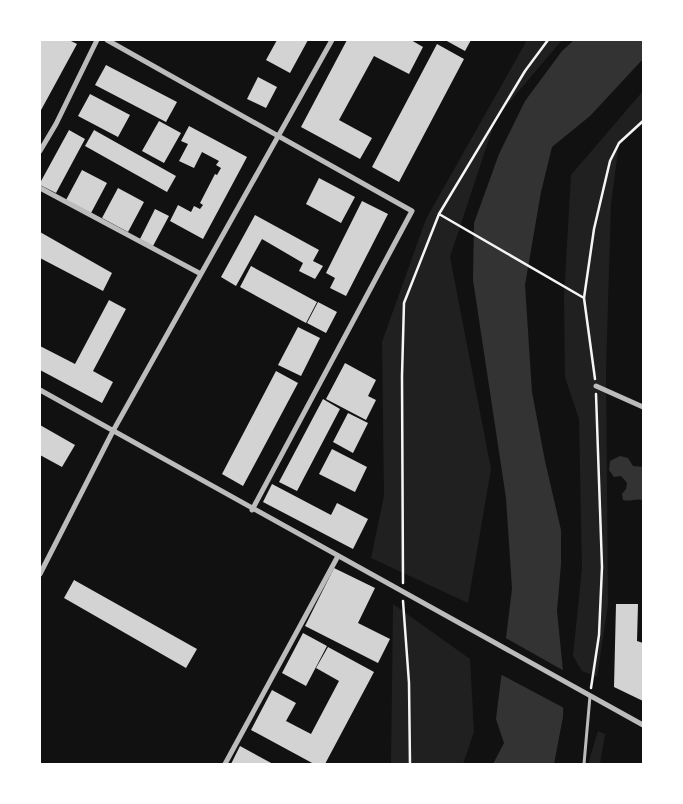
<svg xmlns="http://www.w3.org/2000/svg" width="683" height="804" font-family="'PT Sans Narrow',sans-serif">
<rect width="100%" height="100%" fill="#111"/>
<path fill="#202020" d="M527,40h35l-66,78 -46,139 41,212 -23,134 -97,-45 13,-62 -2,-154 44,-123z
M643,91v33l-24,19 -8,61 -5,166 2,234 -11,73 -15,-6 -9,-15 9,-88 -3,-149 -14,-42 -1,-80 7,-122z
M393,604l77,55 4,73 -11,32h-72z
M598,731l7,3 -5,30h-12z"/>
<path fill="#333" d="M574,40h69v19l-53,57 -38,31 -11,45 -16,93 7,107 13,69 16,69v34l-4,47 7,70 -1,36 -9,47h-61l11,-21 -8,-24 16,-130 -6,-91 -33,-218 1,-57 25,-69 26,-53 37,-50z
M620,456l8,2 5,8 10,1v33c-7,-2 -12,2 -20,0l-1,-6 4,-5 1,-6 -6,-7 -7,1 -5,-7 1,-9z"/>
<path fill="#111" d="M504,637l62,35v37l-66,-35z"/>
<path fill="#d3d3d3" d="M40,40h29l8,4 -37,68z
M277,40h31l-18,33 -24,-13z
M347,40h64l12,7 -14,27 -35,-18 -35,64 33,18 -12,21 -59,-32z
M445,40h26l-6,11z
M437,44l27,15 -65,123 -27,-15z
M106,65l71,37 -11,20 -71,-37z
M258,77l19,10 -11,21 -19,-9z
M90,94l40,21 -12,22 -40,-21z
M159,121l22,12 -17,30 -22,-12z
M189,126l58,31 -44,82 -33,-18 8,-16 13,7 3,-6 6,3 3,-4 -3,-2 15,-29 2,1 4,-7 -5,-3 3,-4 -17,-9 -8,16 -15,-7 9,-17 -7,-3z
M69,130l16,9 -29,54 -16,-8v-2z
M94,130l82,46 -9,16 -82,-46z
M82,170l25,13 -16,30 -25,-13z
M319,178l36,19 -14,26 -35,-19z
M118,188l26,14 -16,30 -26,-14z
M362,201l26,13 -42,82 -16,-8 5,-10 -9,-5z
M155,209l14,7 -16,30 -13,-7z
M255,215l64,35 -6,11 10,5 -8,13 -16,-8 4,-8 -41,-24 -26,47 -15,-9z
M40,232l72,41 -9,18 -63,-33z
M251,266l66,36 -11,21 -66,-36z
M109,300l17,9 -33,62 20,11 -11,21 -62,-33v-24l35,18z
M318,302l19,10 -11,21 -19,-10z
M298,327l22,11 -19,38 -23,-11z
M345,363l31,17 -8,16 8,4 -10,20 -40,-21z
M276,371l22,12 -55,103 -21,-12z
M323,399l17,10 -43,82 -18,-9z
M348,413l20,10 -15,30 -20,-11z
M40,425l35,20 -13,22 -22,-12z
M332,449l35,18 -12,25 -36,-18z
M272,484l59,31 6,-12 31,16 -15,30 -90,-47z
M334,568l41,20 -17,35 32,16 -12,24 -73,-37z
M74,580l123,69 -11,19 -122,-70z
M616,604h22l-1,37 6,2v58l-29,-14z
M303,633l24,13 -21,40 -24,-13z
M328,647l46,25 -49,92h-11l-63,-34 21,-40 24,13 -10,18 25,13 28,-53 -23,-13z
M240,746l33,18h-42z"/>
<g fill="none" stroke-linecap="round" stroke-linejoin="round">
<path stroke="#f5f5f5" stroke-width="2.5" d="M439,214l145,84
M595,379l-11,-81 10,-69 16,-68 9,-18 24,-22
M403,583l-1,-207 2,-73 35,-89 86,-143 23,-31
M403,601l6,82 1,81
M591,688l8,-53 3,-68 -6,-173"/>
<path stroke="#bcbcbc" stroke-width="3" d="M584,764l6,-68"/>
<path stroke="#bcbcbc" stroke-width="5" d="M107,40l305,171 -160,299
M40,151l16,-27 41,-84
M40,188l161,86
M596,386l47,21
M40,390l603,335
M40,574l73,-143 219,-391
M225,764l113,-208"/>
</g>
<rect width="683" height="804" fill="none" stroke="#ffffff" stroke-width="82"/>
</svg>
